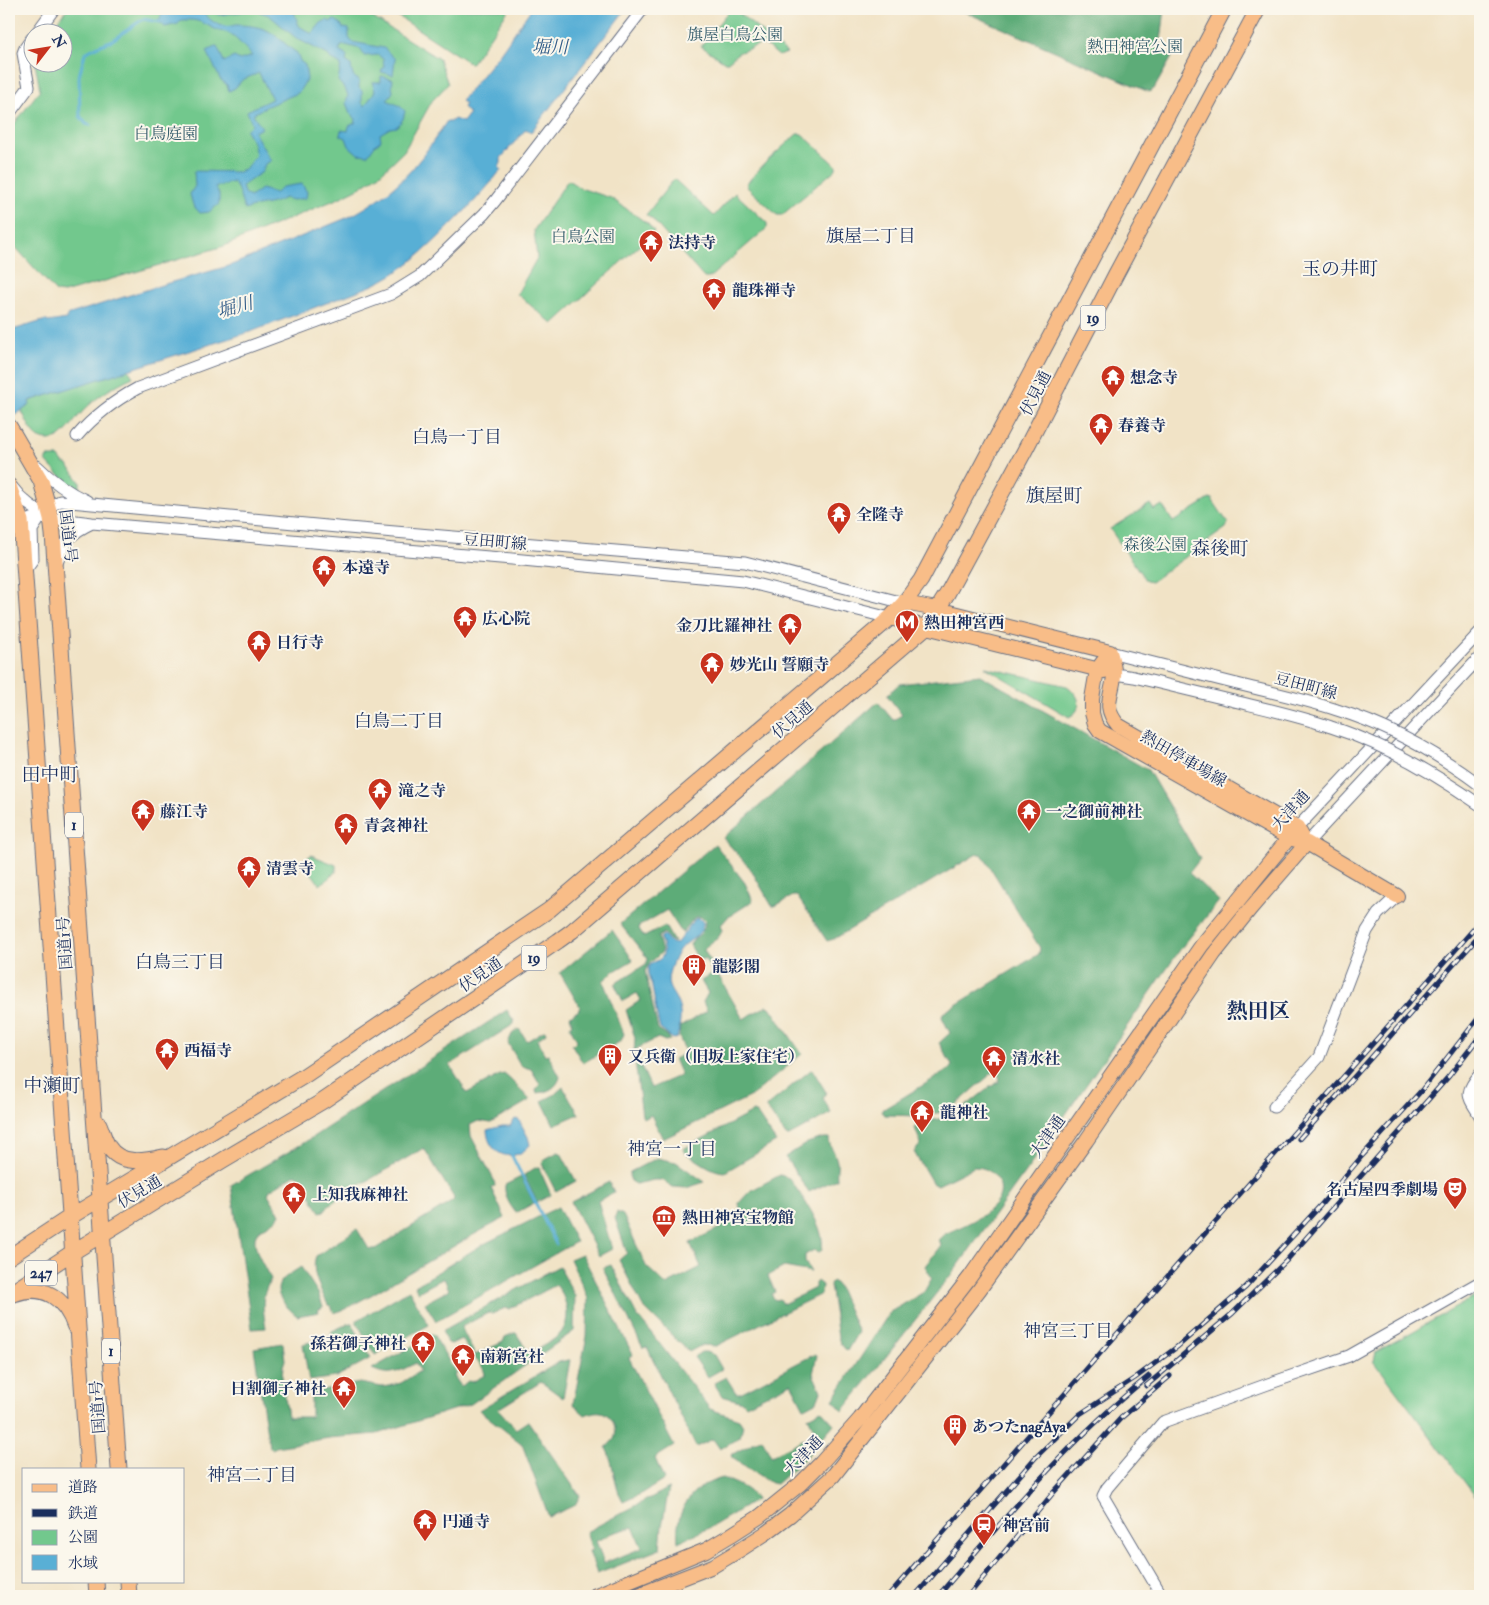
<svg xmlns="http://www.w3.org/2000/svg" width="1489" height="1605" font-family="'IM FELL Double Pica','Noto Serif JP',serif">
<rect width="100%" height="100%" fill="#fbf7ec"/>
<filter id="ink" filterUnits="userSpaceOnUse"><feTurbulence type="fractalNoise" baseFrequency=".02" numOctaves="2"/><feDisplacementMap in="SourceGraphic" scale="10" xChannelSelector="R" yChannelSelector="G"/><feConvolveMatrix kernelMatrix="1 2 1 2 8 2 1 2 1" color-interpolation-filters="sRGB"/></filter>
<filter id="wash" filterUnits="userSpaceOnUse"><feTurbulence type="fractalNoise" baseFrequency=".0096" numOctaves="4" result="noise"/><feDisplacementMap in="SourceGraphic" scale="20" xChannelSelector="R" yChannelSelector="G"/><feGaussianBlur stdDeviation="1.12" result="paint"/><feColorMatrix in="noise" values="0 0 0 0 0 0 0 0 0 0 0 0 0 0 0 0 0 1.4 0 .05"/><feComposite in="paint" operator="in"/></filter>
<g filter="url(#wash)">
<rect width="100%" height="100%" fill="#f1e3c6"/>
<path fill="#72c88d" stroke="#467c76" d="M67,9h292l80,50 9,25 -16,17 -28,50 -23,22 -20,14 -24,12 -113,47 -160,47 -8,-1 -47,-52v-109l31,-41 -5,-27 27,-1v-30h-13z
M387,9h122l-38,55z
M730,9h4l53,44 -8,3 -16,-13 -25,10 -10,9h-3l-24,-16z
M797,134h5l34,31v4l-54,46h-5l-30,-28v-4l19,-21z
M674,179l40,37 21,-23 32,30v5l-58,50h-5l-52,-59 -6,-4z
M568,180l12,8 31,10 37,26 6,8 -101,92 -36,-30 20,-36 -3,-28z
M128,369l5,8c-18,8 -35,19 -49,33 -8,8 -14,19 -23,26 -5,4 -13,5 -19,3 -10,-3 -15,-19 -20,-27l6,-11z
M48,457h11l5,7h3l13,18v7c-14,-7 -24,-16 -34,-28v-3z
M1211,498l17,25 -2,5 -75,54 -5,-1 -36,-52 40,-25 4,6 8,-5 11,17z
M985,667l82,19c12,8 18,23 2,31z
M311,855l25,10v7l-16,13 -17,-24z
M1480,1294v207l-2,-1 -104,-139 2,-9z"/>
<path fill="#5dac78" stroke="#3c6e6b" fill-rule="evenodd" d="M958,9h207l-5,40 12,8 -18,32 -5,3z
M980,675l168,95 52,89 -11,14 30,28 -37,46 -148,213 -76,106 -115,145 -10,-11 57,-88 34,-20 8,-14 -7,-12 16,-21 -2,-6 6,-5c19,-9 69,-27 52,-55 -5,-8 -13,-12 -23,-12l-36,18 -5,-1 -19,-32 7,-8 -6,-16 3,-5 31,-6 12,-7 29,-23 9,-5 1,-5 -6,-5 -3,2 -42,37 -29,5 -35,-1 -4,-3 1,-2 68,-41 2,-4 -13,-22 11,-10 -8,-16 1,-4 96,-59 1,-6 -58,-94h-5l-143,85 -7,2 -30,-45h-4l-18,10h-3l-22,-38 -27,-30 155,-136 15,18 9,-5 -15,-20 12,-11z
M715,844l30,39 8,18 -25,16 -8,9 2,4c-4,13 -11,9 -18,20l39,69 24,-13 3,1 32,47 -49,41 -90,44 -12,-24 -7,4 -2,-3 -8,-63 1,-15 -9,-28 15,-10 -4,-7 -14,8 -8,-16 1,-2 30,-19 2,-5 -28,-35zM667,910l15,23 13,-16h6l4,4c0,15 -11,14 -15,24l8,14h7l8,14 -12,8 7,12 -5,9 4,9 -27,16 -1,10 7,16 -12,6 7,16 -30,13 -16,-35 1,-4 22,-11 7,3 5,-1 -1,-3 -11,-7 -13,-59 5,-8 12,-11 -4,-15 6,-4 7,8 3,1 -9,-16 -21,11 -6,-10z
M612,930l21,30 -20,12 -10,9 21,53 -3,7 -38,22 -11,-18 5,-5 -7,-13 2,-4 -2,-7 8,-5 2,-4 -20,-34z
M507,1010l7,11v3l-64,41 17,28 33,-18 4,-1 7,6 19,20 -39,23 -13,-2 -8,4 1,11 23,44 1,6 -4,2 14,30 -32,17 -102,60 -28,15 -9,3 -3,-7 -3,-1c-7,-15 -18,-33 -12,-49l41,-27 12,20h6l78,-48 1,-3 -30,-50 -81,47 -14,10 -5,6 -4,1 -22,-37h-4l-24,15 -2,4 12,20c-3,7 -12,11 -19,15 -16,10 4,38 10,50 -11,19 -8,28 -5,49l-14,1 -21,-144 71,-41z
M518,1029l2,1 7,11 18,-11 1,3 -9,7 8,15 3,-1 12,23c-3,11 -12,15 -23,16l-1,-3 4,-6 -9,-15 -10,-3 -13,-23 4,-9z
M812,1069l14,23 -3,6 8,15 -42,23h-3l-20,-29z
M563,1087l16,27 -25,11 -12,-24 12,-6z
M753,1112l4,2 19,28 -51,30c-14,0 -28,-13 -41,-20l-1,-3z
M823,1138h6c0,10 7,15 8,24 1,4 -1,10 0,17l-28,13 -24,-35 22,-14z
M558,1152l3,1 15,28 -20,11 -14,-28 3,-5z
M657,1158l19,4 29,20 -19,6 -13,-1 -11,-7h-8l-18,4 -5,-3 -2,-5 1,-4z
M535,1168h4l12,27 -14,7 -13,-27z
M780,1175l9,3c13,19 37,49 33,72l-4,3 -4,-3 -9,5v7l6,10 -27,-5 -16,9 7,16 -4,2 4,6 5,-1 3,5 32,-16v-5l2,-2 5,4 -1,9 -105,52 -14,-1 -13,7 -46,-45 -24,-47 8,-7 -12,-35 2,-6 6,3 23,51 20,19 35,-18 -11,-24 51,-26 -2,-14 11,-12z
M521,1177l13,26 -18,10c-7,-9 -12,-17 -11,-28z
M609,1182l5,10 -16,9 14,48 -13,7 -28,-54z
M558,1207l18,35 -140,79 -11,-18 24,-13 -5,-12 -26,14 -3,-6 65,-40z
M582,1254l51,101 -4,3 45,88 -19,12 9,22 -21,13 -20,9c-10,-17 -8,-37 -17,-54 2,-3 6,-6 8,-9 5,-10 -3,-25 -13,-27 -6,-1 -11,1 -16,3l-12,-11 14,-68 1,-37 -2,-6 -16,-34z
M611,1265l27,52 11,13 61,79 29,10 4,6 -3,12 -20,12 -7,-10 -17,8 -49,-100 -4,1 -40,-80z
M559,1266l16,30 -1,35 -103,73 -94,30 -48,4 -53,9 -4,2 -3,-2 -15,-99 29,-5 2,17 -2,6 -1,10 6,41h23v-25l49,-9 22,4 7,-1 12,-3 19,-12 -4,-8c-17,8 -25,15 -44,6l61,-35 23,39 -2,3 6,9 2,1 6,-5 4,1 13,-7c-1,-8 -6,-12 -11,-17 -5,-4 -8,-12 -11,-18l-2,-1 -10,5 -3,-1 -6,-12zM556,1285c11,13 16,35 4,49 -8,8 -21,14 -31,19l-13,-20h-2l-9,4 -2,5 -28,13 -14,-28 27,-14 4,1 13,-6 4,1z
M301,1267l17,26 5,14 -5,3 1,2 -22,4c-8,-7 -26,-22 -16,-34 4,-6 14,-11 20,-15z
M833,1281l6,7 19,44 -11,19 -7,-8 -2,-6 -8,-52 1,-3z
M409,1290l20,35 -54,30 -19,-34z
M350,1323h2l19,35 -35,19 -27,4 -6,-37 27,-7 2,-6z
M701,1352h5l8,3 8,14 -14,8 -14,-20z
M815,1354l2,1 -4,19 8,17 -4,10 -13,7 -13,-25 -45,22 -3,-3 -21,-6 -8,-13 12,-6 10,16h4z
M568,1360h2l-7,38 -22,-16 -43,27 18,20 12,-8 52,75 -5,9 -26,12 -27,-73 -43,-34 80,-48z
M821,1410l13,14 -29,34 -29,26 -5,-1 -39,-25 -1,-3 31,-17 9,18 45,-23 -8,-16z
M723,1478c11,5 28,10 33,22l-43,26 -35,16c-4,-31 14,-57 45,-64z
M669,1488l-7,38 -2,23 -63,25 -8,-23 3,-1 -6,-18zM633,1527l9,21 -38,15 -8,-22 12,-5 1,-2z"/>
<path fill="#59afd5" stroke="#3a6f9a" d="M179,9h11l4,1 1,-1h98l6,17 13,8 9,-11 6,-3 3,2 5,-2 6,4 2,4 6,1v9l3,4 32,6 11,11 -2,16 -12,-3 3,-6 -1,-7 -5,-4 -14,1 -3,-7 -15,-4 -5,1 -2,5 8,5 -1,5 5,4c1,8 1,12 8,15v8l3,3v12l3,3 10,-15 -3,-9h9v-6l12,3 -1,6 1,7 -6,8 13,6 5,5 -2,8 -6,8 -7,1 -10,6 1,6 -6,5 -7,10 -10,-1 -9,-8 -3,-8 -6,-3 1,-5 7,1 1,-5 6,-3 1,-4 -6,-6 -4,-10 2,-8 -3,-6 -7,-8 3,-16 -10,-6 -3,-4 -32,-17 -27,-23 -9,-3 -7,-2 -34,5 -9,-5h-8c4,7 13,15 22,16 3,1 8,0 11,-1 10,0 23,1 31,5 12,5 20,16 31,23l3,8 5,4 2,14 -9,14 -33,14 -12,7 9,14 -8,4 17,29 -6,3 -3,8 -20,14 2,7 6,4 11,-8 15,4 6,-6 20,-3 5,8 -1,6 -13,2 -9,-2c-16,9 -24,5 -39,12 -5,-9 -5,-21 -12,-28l-18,5 4,7v10l-10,8 -9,1 -7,-8 -3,-11 5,-8 -1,-15 45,1 7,-4 10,-13 -3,-13 -7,-12 6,-6 -5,-13 25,-12 -13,-26 -17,7 -7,8 -6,3 -2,-6 -7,-6 -13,-28 10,-5 7,16 10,-5 6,3 12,-4c-7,-8 -15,-18 -24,-23 -3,-2 -8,-1 -11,-3 -15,-7 -17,-11 -35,-10l-4,4 -13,3 -6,-5 3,-9h10z
M531,9h95l-95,123 -5,-3 -25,29v5l-2,4 2,3c-16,21 -34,39 -53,58 -24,24 -46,44 -77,58l-118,45 -224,70 1,4 -21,14v-88l37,-11 2,2 19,-3v-4l98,-31 64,-18 120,-49c23,-12 47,-29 64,-49 13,-15 23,-31 34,-47h5l2,-2 9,3 6,-8 -6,-7 2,-3 -4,-3 40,-49z
M699,918l4,4c1,13 -16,19 -24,28 -3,5 -6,12 -8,17 -8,23 3,22 8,40 3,9 0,22 -2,31l-4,1 -13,-10c-4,-14 -5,-28 -8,-42 -1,-5 -4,-9 -4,-15 0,-17 24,-4 12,-34l4,-3 7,8 5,1 19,-25z
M515,1119l4,1 9,17 2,8c-17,20 -42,10 -43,-15l15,-4h8z"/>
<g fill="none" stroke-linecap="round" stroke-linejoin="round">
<path stroke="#59afd5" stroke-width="3" d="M90,125l-4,-1 -6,-8 -1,-40 6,-23 15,-8 11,-4 32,-22 16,3
M512,1156l44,88"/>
</g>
</g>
<g filter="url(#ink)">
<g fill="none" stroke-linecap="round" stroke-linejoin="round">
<defs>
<path id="minor" d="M37,32l17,-23
M9,114l20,-27 -6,-34 2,-5 7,-10
M77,436c18,-21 37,-35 61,-48l253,-94 29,-18 64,-62 11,-13 148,-192
M37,466c16,16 30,26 50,35
M12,487c10,14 22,22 38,30
M9,525l26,-7h16l41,5 420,36 231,22 147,37
M56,565c10,-24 12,-31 36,-42
M25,570l8,-11 -1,-29 14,-21 14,-8 288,27 397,34 159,41
M1110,652l127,32
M1115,674l19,3 100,24
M1297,828l183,-196
M1307,843l173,-186
M1480,1074c-16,21 -13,20 0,42
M1274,1107l45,-50 48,-126 11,-17 19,-18
M1162,1596l-59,-100 4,-8 56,-66 105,-38 81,-28 131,-74"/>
<path id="major" d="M904,603l33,6 173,43
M890,618l214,53
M1110,652l-13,18 -5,29v14l3,11 5,7 189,107 18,5 90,53
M1110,652c2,7 5,16 4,24 -2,21 -12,30 4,49l179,103 4,6
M594,1596l112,-46 25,-15 28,-18 41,-33 21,-21 39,-44 110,-142 232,-332 95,-117
M636,1596l77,-30 25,-15 28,-18 24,-18 43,-39 146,-186 107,-149 128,-187 36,-45 57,-66"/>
<path id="highway" d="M9,426l32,55 10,37 2,16 66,935
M9,486l12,35 67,948
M99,1124c3,7 5,15 9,22 12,20 37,15 55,11
M9,1257l61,-40 234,-141 245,-166 341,-292 14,-15 17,-23 303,-571
M9,1294l64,-42 150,-92 100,-59 235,-160 14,-10 354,-304 21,-33 77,-142 92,-178 142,-265
M14,1294c30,-11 51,4 61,33
M96,1581l1,15
M128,1581l1,15"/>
</defs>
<use href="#minor" stroke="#666e82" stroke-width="13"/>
<use href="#major" stroke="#666e82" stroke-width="16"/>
<use href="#highway" stroke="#666e82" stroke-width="17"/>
<use href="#minor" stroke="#fff" stroke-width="11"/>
<use href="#major" stroke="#f8bd88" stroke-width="14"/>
<use href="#highway" stroke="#f8bd88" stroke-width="15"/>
<defs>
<path id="rail" d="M1299,1139l181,-204
M1146,1386l87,-73 53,-52 163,-185 31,-40
M888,1596l306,-350 286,-324
M915,1596l120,-138 45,-44 55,-36 42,-31 69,-60 74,-81 42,-50 59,-65 59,-75
M938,1596c67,-78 130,-155 211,-220
M968,1596l85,-103 68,-75 49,-42"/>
</defs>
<use href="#rail" stroke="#1b2f5e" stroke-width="5"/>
<use href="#rail" stroke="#fbf7ec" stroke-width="3" stroke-dasharray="9" stroke-linecap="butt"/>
<defs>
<path id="minor-bridge" d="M1237,684c33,8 67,15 100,26 52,16 100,43 143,75
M1234,701c33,8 65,15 97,26 54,17 103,46 149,78"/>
</defs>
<use href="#minor-bridge" stroke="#666e82" stroke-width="13" stroke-linecap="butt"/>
<use href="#minor-bridge" stroke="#fff" stroke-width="11"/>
</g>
</g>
<defs>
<symbol id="temple-pin" viewBox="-11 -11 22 30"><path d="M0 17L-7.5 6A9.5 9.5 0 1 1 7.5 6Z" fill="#c8321e" stroke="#fbf7ec"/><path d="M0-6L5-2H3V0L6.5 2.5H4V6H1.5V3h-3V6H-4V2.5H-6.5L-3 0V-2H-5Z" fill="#fff"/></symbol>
<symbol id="metro-pin" viewBox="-11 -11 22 30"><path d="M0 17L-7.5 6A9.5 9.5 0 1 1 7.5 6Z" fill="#c8321e" stroke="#fbf7ec"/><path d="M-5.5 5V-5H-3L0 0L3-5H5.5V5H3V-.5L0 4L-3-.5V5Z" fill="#fff"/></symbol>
<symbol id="building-pin" viewBox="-11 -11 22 30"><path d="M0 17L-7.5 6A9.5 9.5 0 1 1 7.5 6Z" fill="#c8321e" stroke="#fbf7ec"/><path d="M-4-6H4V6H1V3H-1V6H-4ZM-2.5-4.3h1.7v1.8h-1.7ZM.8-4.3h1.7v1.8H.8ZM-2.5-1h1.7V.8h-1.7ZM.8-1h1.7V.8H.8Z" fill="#fff"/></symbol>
<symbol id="theatre-pin" viewBox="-11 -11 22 30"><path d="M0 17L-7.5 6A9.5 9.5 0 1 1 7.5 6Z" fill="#c8321e" stroke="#fbf7ec"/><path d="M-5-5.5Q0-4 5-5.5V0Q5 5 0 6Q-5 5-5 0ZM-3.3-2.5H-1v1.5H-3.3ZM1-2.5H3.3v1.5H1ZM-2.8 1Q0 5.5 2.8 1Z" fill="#fff"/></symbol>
<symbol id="museum-pin" viewBox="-11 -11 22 30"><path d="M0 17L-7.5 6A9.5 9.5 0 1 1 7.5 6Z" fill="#c8321e" stroke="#fbf7ec"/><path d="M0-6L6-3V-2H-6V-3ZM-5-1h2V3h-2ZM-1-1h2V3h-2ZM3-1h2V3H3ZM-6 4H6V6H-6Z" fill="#fff"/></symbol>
<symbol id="station-pin" viewBox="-11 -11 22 30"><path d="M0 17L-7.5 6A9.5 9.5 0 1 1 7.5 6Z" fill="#c8321e" stroke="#fbf7ec"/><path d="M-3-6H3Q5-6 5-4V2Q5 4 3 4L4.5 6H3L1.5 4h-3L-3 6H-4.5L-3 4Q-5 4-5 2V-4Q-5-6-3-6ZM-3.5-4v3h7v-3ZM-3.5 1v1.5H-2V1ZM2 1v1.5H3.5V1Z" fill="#fff"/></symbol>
</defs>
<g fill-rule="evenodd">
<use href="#temple-pin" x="637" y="228" width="28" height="38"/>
<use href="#temple-pin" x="700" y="276" width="28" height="38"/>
<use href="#temple-pin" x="1099" y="363" width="28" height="38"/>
<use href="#temple-pin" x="1087" y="411" width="28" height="38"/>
<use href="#temple-pin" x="825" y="500" width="28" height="38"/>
<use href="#temple-pin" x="310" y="553" width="28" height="38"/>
<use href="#temple-pin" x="451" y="604" width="28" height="38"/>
<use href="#metro-pin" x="893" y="608" width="28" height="38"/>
<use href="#temple-pin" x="776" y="611" width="28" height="38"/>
<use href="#temple-pin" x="245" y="628" width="28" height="38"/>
<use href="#temple-pin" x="698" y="650" width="28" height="38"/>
<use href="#temple-pin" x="366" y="776" width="28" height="38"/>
<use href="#temple-pin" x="129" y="797" width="28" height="38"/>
<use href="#temple-pin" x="1015" y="797" width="28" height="38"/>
<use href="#temple-pin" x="332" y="811" width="28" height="38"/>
<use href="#temple-pin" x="235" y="854" width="28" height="38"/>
<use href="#building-pin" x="680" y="952" width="28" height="38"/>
<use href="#temple-pin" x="153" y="1036" width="28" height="38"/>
<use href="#building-pin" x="596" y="1042" width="28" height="38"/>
<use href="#temple-pin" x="980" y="1044" width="28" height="38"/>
<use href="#temple-pin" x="908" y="1098" width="28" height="38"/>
<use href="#theatre-pin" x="1441" y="1175" width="28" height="38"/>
<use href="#temple-pin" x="280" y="1180" width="28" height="38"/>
<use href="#museum-pin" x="650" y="1203" width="28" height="38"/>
<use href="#temple-pin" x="409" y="1329" width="28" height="38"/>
<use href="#temple-pin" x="449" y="1342" width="28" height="38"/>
<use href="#temple-pin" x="330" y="1374" width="28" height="38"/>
<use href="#building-pin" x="941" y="1412" width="28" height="38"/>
<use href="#temple-pin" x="411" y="1507" width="28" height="38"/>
<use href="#station-pin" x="970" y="1511" width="28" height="38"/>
</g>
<g text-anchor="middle" stroke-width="4" stroke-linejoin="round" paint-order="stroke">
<g fill="#fbf7ec" stroke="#5e6b89" stroke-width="1">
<rect x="1080.5" y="305.5" width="25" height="25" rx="4"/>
<rect x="65" y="812.5" width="18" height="25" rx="4"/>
<rect x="521.5" y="945.5" width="25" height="25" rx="4"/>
<rect x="25" y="1260.5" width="32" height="25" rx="4"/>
<rect x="102" y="1338.5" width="18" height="25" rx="4"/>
</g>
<g font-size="15" font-weight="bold" fill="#1b2f5e">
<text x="1093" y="323">19</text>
<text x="74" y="830">1</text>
<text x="534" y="963">19</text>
<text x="41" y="1278">247</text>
<text x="111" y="1356">1</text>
</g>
<g font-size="16" fill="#355d6c" stroke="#fbf7ec">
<text x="735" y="40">旗屋白鳥公園</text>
<text x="1135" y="52">熱田神宮公園</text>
<text x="166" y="139">白鳥庭園</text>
<text x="583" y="242">白鳥公園</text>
<text x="1155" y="550">森後公園</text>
</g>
<g font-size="16" font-weight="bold" fill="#1b2f5e" stroke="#fbf7ec" text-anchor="start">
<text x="668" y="248">法持寺</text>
<text x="732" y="296">龍珠禅寺</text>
<text x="1130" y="383">想念寺</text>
<text x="1118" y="431">春養寺</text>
<text x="856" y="520">全隆寺</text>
<text x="342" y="573">本遠寺</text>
<text x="482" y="624">広心院</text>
<text x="924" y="628">熱田神宮西</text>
<text x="772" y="631" text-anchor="end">金刀比羅神社</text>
<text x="276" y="648">日行寺</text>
<text x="730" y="670">妙光山 誓願寺</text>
<text x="398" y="796">滝之寺</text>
<text x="160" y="817">藤江寺</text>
<text x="1046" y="817">一之御前神社</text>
<text x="364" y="831">青衾神社</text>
<text x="266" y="874">清雲寺</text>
<text x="712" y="972">龍影閣</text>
<text x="184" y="1056">西福寺</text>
<text x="628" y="1062">又兵衛（旧坂上家住宅）</text>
<text x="1012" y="1064">清水社</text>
<text x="940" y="1118">龍神社</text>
<text x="1438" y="1195" text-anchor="end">名古屋四季劇場</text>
<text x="312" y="1200">上知我麻神社</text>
<text x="682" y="1223">熱田神宮宝物館</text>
<text x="406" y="1349" text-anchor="end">孫若御子神社</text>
<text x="480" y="1362">南新宮社</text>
<text x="326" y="1394" text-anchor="end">日割御子神社</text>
<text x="972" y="1432">あつたnagAya</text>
<text x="442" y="1527">円通寺</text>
<text x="1002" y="1531">神宮前</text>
</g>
<g font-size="16" fill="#1b2f5e" stroke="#fbf7ec">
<text transform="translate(1035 393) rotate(-63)" y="6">伏見通</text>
<text transform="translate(69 536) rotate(83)" y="6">国道1号</text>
<text transform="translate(495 541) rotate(5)" y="6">豆田町線</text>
<text transform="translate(1306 685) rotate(15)" y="6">豆田町線</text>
<text transform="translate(792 719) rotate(-41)" y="6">伏見通</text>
<text transform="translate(1184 758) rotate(30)" y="6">熱田停車場線</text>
<text transform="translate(1290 810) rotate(-48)" y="6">大津通</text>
<text transform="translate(64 943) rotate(-94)" y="6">国道1号</text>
<text transform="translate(480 974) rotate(-34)" y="6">伏見通</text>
<text transform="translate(1047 1136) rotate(-55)" y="6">大津通</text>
<text transform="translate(139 1191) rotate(-31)" y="6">伏見通</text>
<text transform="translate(97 1407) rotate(-94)" y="6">国道1号</text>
<text transform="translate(803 1455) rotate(-46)" y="6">大津通</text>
</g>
<g font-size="18" font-style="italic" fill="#315c88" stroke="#fbf7ec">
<text x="550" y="53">堀川</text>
<text transform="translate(235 307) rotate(-16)" y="6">堀川</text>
</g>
<g font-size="18" fill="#1b2f5e" stroke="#fbf7ec">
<text x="871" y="242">旗屋二丁目</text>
<text x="457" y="443">白鳥一丁目</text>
<text x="399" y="727">白鳥二丁目</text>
<text x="180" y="968">白鳥三丁目</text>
<text x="672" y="1155">神宮一丁目</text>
<text x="1068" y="1337">神宮三丁目</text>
<text x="252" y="1481">神宮二丁目</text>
</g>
<g font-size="19" fill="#1b2f5e" stroke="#fbf7ec">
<text x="1340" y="275">玉の井町</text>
<text x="1054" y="502">旗屋町</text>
<text x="1220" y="555">森後町</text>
<text x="50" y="781">田中町</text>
<text x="52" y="1092">中瀬町</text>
</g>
<g font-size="21" font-weight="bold" fill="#1b2f5e" stroke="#fbf7ec">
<text x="1258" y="1018">熱田区</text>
</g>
</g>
<rect width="1489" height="1605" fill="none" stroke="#fbf7ec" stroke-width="30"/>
<rect x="22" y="1468" width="162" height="115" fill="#fbf7ec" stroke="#a1a7b3"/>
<rect x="32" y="1484" width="25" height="8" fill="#f8bd88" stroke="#a1a7b3"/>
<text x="68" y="1492" font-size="15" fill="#1b2f5e">道路</text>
<rect x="32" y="1509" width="25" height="8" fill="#1b2f5e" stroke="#a1a7b3"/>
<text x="68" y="1518" font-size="15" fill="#1b2f5e">鉄道</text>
<rect x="32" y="1530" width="25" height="15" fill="#72c88d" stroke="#a1a7b3"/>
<text x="68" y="1542" font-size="15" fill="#1b2f5e">公園</text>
<rect x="32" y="1555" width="25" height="15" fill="#59afd5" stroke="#a1a7b3"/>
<text x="68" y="1568" font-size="15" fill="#1b2f5e">水域</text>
<g transform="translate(48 48) rotate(59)"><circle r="24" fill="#fbf7ec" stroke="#a1a7b3"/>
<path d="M0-4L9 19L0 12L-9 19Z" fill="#c8321e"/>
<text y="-8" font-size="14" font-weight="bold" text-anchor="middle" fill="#1b2f5e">N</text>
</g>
</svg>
